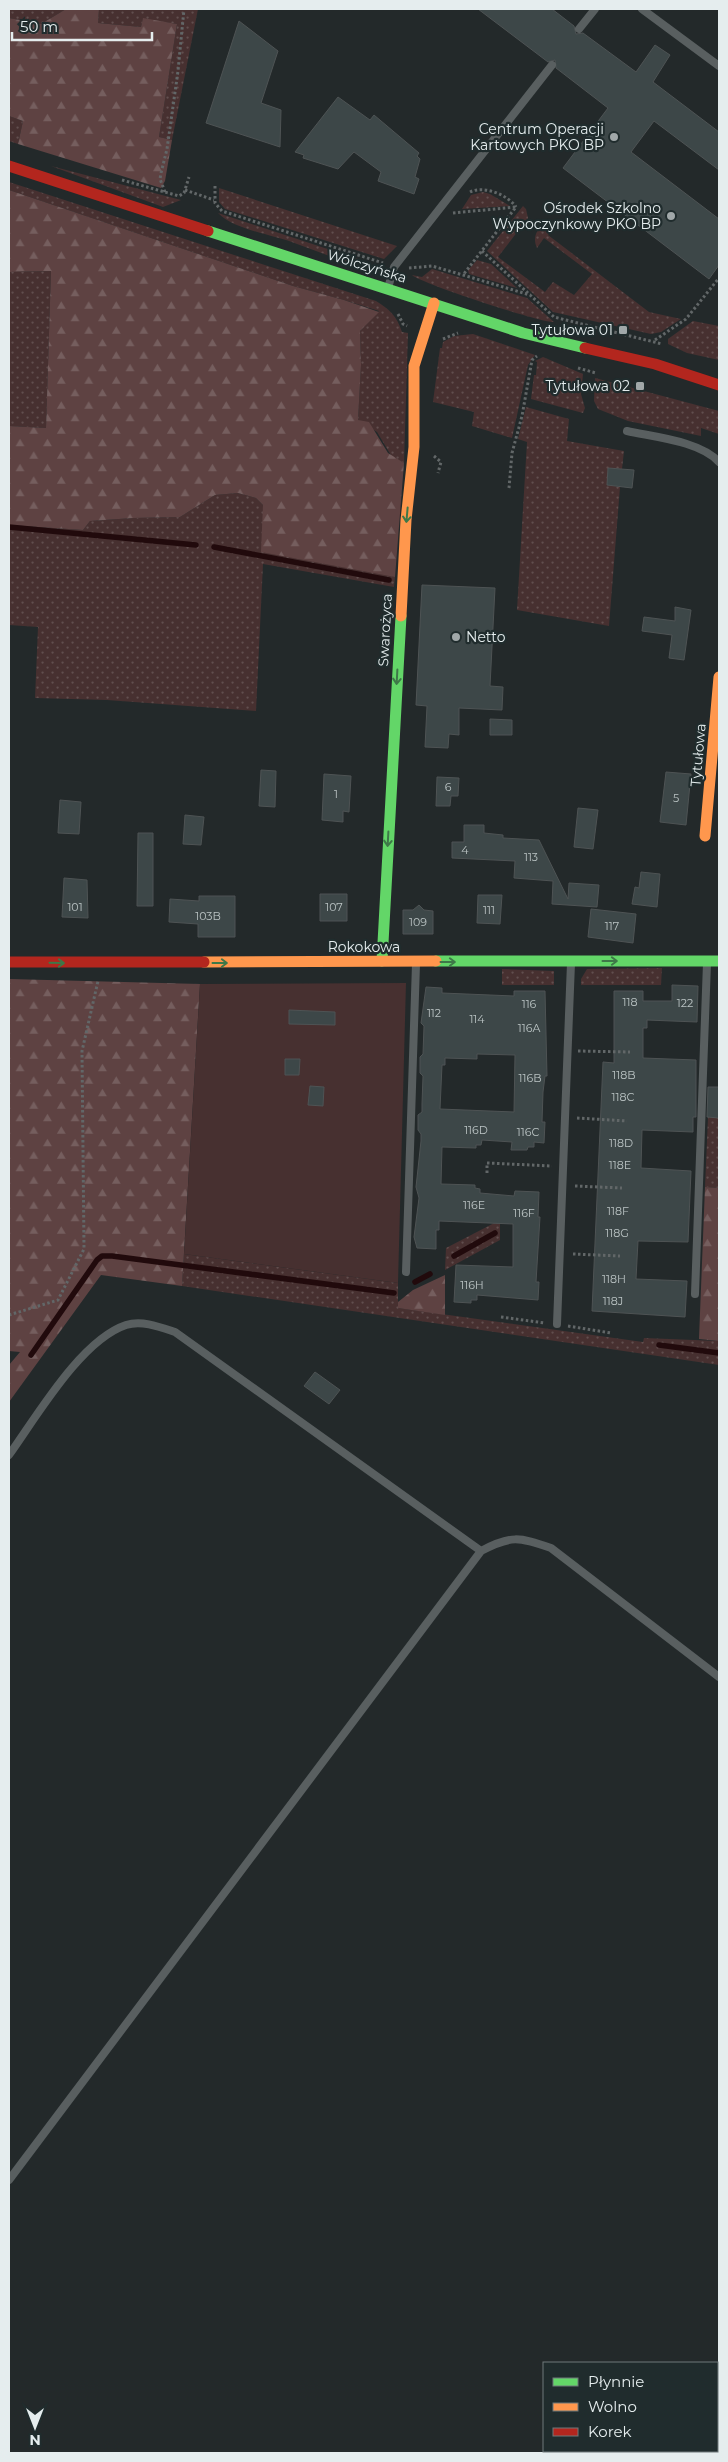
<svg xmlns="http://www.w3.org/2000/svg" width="728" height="2462" font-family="Montserrat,sans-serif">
<defs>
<pattern id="grass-dots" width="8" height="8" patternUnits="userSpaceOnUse" patternTransform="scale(1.25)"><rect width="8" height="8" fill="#473030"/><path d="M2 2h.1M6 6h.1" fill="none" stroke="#614e4e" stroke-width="1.8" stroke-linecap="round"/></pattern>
<pattern id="forest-firs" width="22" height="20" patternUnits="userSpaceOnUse" patternTransform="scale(1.25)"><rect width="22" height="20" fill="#5e4242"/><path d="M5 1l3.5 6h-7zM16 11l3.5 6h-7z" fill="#755e5e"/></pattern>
</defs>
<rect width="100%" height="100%" fill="#23292a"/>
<path fill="url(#grass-dots)" d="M9,9h57l-25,15 -32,-6z
M99,9h99l-26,131 -13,-3 18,-113 -34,-5 -2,8 -43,-4z
M9,116l14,5 -5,23 -9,-3z
M51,166l130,34 -18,7z
M9,182l367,119c13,8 21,15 26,31l6,1 -4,130 -12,-6 -15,-25 -19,-12 3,-55 -1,-34 19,-20 -35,-11 -51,-14 -284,-96z
M219,188l178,58 -13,13 -159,-50 -6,-7z
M483,192l7,2 20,12 -48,3 9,-14z
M523,206l3,3 2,9 -30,39 47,35 8,-10 21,13 18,-21 -48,-36 -7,10c-6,-13 2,-24 16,-26l3,2 -8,11 101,77 32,7 -20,13 -10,2 -98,-22 -66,-61z
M218,213l140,46 -3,5c-20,-5 -38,-13 -58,-20 -22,-9 -63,-14 -79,-31z
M477,260l14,4 26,24 -48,-14 -1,-4z
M432,269l95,29 27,24c-13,1 -134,-39 -142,-47l10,2z
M51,271l-5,157 -37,-2v-154z
M693,321l26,5v34l-32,-7 -19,-9v-5z
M473,334l62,21 -7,10 -16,73 -40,-12 2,-14 -41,-10 7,-54h2l1,-6 11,-6z
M543,357l40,17 -2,20 4,14 -2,5 -52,-14 3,-24h2l1,-13 -2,-1z
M595,378l124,33v23l-18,-6v8l-73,-15 -30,-12 -4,-8z
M526,407l43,12 -2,22 57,10 -2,18 -13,-1 -2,17 13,2 -11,139 -92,-16 10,-168 -9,-3z
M238,493l18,5 7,7v21l132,51 -1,10 -131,-23 -7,147 -149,-11 -72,-2 3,-71 -29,-2v-100l74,5 7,-9 43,-3 47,-1 35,-22z
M662,968l-1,17h-80v-6l6,-10z
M502,969l52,2v14h-52z
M708,1117l11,1v70l-14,-1z
M500,1220v20l-55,30 1,-22z
M184,1254l214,29v25l245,34 1,-4 75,3v24l-537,-79z"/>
<path fill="url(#forest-firs)" d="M66,9h33l-1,14 43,4 2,-9 34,6 -18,113 13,3 -7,41 -4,7 -143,-44 5,-23 -14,-5v-98l32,6z
M9,190l284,96 51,14 35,12 -19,19 1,34 -3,55 11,2 19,31 16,10 -9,114 -134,-25 2,-47 -7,-7 -18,-5 -23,2 -35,22 -47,1 -43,3 -7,9 -74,-5v-99l37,2 5,-157 -42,1z
M9,979l191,5 -18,302 -81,-11 -92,127v-37l11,-13 -11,-1z
M705,1187l14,1v153l-20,-2z
M445,1275v40l-47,-7v-6l15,-12z"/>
<path fill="#473030" d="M406,983l-8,300 -214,-29 16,-270z"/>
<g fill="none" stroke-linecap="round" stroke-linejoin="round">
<path stroke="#210a0c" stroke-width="5.5" d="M9,527l187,18
M214,547l175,33
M454,1256l41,-23
M415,1282l15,-8
M659,1345l60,8
M31,1355l66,-95 5,-4h10l282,37"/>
</g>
<path fill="#3d4748" stroke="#4e5354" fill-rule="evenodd" d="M478,9h74l22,17 2,8 7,-1 53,39 19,-27 15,10 -17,27 66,50v38l-65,-49 -23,31 88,67v46l-10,14 -146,-111 45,-60 -52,-40 -1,-8 -7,2z
M239,21l39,30 -17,52 20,7 -1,37 -74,-24z
M338,97l32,23 4,-5 45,38 -2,3 3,3 -5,18 4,2 -5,15 -36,-13 3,-9 -27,-20 -16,17 -35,-11 1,-3 -9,-3z
M608,468l26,2 -2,18 -25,-3z
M422,585l73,3 -5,98 13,1 -1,23 -43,-2v27l-10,-1 -1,14 -23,-1 2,-41 -11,-1z
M675,607l16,3 -7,50 -15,-2 3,-23 -30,-4 2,-14 31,4z
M490,719l22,1v15h-22z
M261,770l15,1 -1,36 -16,-1z
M666,772l25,2 -5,51 -26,-3z
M324,774l27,2 -2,36 -6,-1v11l-21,-2z
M437,777l22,1 -1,18h-7l-1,10h-14z
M60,800l21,2 -2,32 -21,-1z
M578,808l20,2 -5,39 -19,-2z
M185,815l19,2 -3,28 -18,-1z
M464,825h20v8l19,2v3l36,2 29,59 1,-16 30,2 -2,22 -45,-3 1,-23 -39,-3 1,-17 -63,-3v-16h12z
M138,833h15v73h-16z
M641,872l19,2 -3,33 -25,-3 3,-17 4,1z
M64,878l23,2 1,38 -26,-1z
M320,894h27v27h-27z
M478,895h24l-2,29 -23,-1z
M199,896h36v41h-37v-13l-29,-2 1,-23 29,2z
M419,905l5,5 9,1v23h-30v-24h10z
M591,909l45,5 -3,29 -45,-6z
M672,985l26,1 -1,36 -50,-2v8h-4v30l53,2v57h-3v15l-51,-2 -1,38 50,3 -3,71 -50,-1 -2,38 51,2 -2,36 -93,-6 11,-249 11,1v-72h29v10h29z
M426,987l16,1v5l72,3v-5h31l2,85h-2l-2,16 -1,30h3l-1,21 -10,-1v5h-6l-1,3h-16l1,-8 -30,-2 -1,5h-5v3l-34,-1 -1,37 34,1v3l5,1v4l34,3 1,-5 24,1 -1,25h2l-4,65h3l-1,18 -61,-5v5h-6v3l-17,-1 2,-37 57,2v-43l-74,-3v9h-3v19l-19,-1 -3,-11 5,-39 -3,-11 5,-46v-7l-3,-4v-15l4,-3v-8l1,-28 -3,-3v-16l3,-3 1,-28 -3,-3zM477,1054l38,1 -1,57 -74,-3 2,-44h3v-7l32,1z
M289,1010l46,2v13l-46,-1z
M285,1059h15l-1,16h-14z
M310,1086l14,1 -1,19 -15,-1z
M708,1087h11v31l-12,-1z
M315,1372l25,18 -11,14 -25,-18z"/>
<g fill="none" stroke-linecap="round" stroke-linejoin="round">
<path stroke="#626768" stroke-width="3" stroke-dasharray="2.5 2.5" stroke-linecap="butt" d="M122,180l57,16 5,-3 5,-16
M215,186v17l7,8 161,52
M185,190l29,10
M165,192l-5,-13 1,-6 6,-24 11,-78 6,-62
M470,192c14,-7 38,3 46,15
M453,213l63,-6 -53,68
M482,251l46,42
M409,268l23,-2 31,9 67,20 24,22 108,27
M398,314l5,10 4,2
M443,339l15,-6
M655,340l31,-21 33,-41
M578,368l18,5
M434,456l7,6 -3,11
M509,488l3,-35 10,-37 10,-56 5,-4
M578,1051l52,1
M577,1118l50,3
M487,1173v-10l65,3
M575,1186l47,2
M573,1254l47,2
M9,1315l49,-15 26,-51 -2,-198 16,-70
M501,1317l44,6
M568,1326l43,7"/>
<path stroke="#595f60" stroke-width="8" d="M642,9l77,57
M579,29l16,-20
M388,288l6,-21 158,-202
M627,431c27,6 73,10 92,31
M406,1272l10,-308
M695,1294l12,-331
M557,1324l14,-361
M9,1455c28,-39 72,-115 117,-130 16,-5 34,2 49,7l306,219
M9,2180l472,-629c30,-16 38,-14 70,-3l168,129"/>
<path stroke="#63d668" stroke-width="11" d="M208,231l315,102 62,15
M382,961l19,-345
M436,961h283"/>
<path stroke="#ff974d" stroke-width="11" d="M401,616l5,-96 8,-73v-81l20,-63
M705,836l14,-159
M204,962l232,-1"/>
<path stroke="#b3261e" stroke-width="11" d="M9,166l199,65
M585,348l70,16 64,21
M9,962h195"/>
<defs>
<path id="rail" d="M717,2395l2,-10
M703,2453l1,-2"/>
</defs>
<use href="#rail" stroke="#5f6466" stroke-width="5.5"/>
<use href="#rail" stroke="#202c2d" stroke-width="4" stroke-dasharray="11" stroke-linecap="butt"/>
</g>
<defs><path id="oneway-shaft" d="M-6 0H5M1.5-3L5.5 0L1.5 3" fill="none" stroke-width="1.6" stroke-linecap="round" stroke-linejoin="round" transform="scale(1.25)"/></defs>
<g stroke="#3e7848">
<use href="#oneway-shaft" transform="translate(407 515) rotate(95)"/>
<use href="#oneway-shaft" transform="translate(397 677) rotate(93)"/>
<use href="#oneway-shaft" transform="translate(388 839) rotate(93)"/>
<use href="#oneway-shaft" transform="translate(610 961)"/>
<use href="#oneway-shaft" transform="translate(448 962)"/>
<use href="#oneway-shaft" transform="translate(57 963) rotate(1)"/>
<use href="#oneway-shaft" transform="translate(220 963)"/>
</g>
<g fill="#a1a8a9" stroke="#202c2d" stroke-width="2">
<circle cx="614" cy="137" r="5"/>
<circle cx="671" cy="216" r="5"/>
<rect x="618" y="325" width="10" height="10" rx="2.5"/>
<rect x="635" y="381" width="10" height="10" rx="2.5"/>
<circle cx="456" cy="637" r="5"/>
</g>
<g text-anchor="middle" stroke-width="4.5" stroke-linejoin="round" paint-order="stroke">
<g font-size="11" fill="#bbc4c4">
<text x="448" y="791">6</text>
<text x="336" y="798">1</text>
<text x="676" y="802">5</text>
<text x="465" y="854">4</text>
<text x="531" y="861">113</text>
<text x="75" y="911">101</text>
<text x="334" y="911">107</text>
<text x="489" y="914">111</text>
<text x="208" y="920">103B</text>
<text x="418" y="926">109</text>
<text x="612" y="930">117</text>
<text x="630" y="1006">118</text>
<text x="685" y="1007">122</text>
<text x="529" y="1008">116</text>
<text x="434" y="1017">112</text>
<text x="477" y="1023">114</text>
<text x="529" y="1032">116A</text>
<text x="624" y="1079">118B</text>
<text x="530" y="1082">116B</text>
<text x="623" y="1101">118C</text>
<text x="476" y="1134">116D</text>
<text x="528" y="1136">116C</text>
<text x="621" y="1147">118D</text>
<text x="620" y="1169">118E</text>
<text x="474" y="1209">116E</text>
<text x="618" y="1215">118F</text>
<text x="524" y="1217">116F</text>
<text x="617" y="1237">118G</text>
<text x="614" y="1283">118H</text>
<text x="472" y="1289">116H</text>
<text x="613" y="1305">118J</text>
</g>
<g font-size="14" fill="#e5edee" stroke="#202c2d" text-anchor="end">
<text x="604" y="134">Centrum Operacji<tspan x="604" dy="16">Kartowych PKO BP</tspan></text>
<text x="661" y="213">Ośrodek Szkolno<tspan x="661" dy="16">Wypoczynkowy PKO BP</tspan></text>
<text x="613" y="335">Tytułowa 01</text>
<text x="630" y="391">Tytułowa 02</text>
<text x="466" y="642" text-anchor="start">Netto</text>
</g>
<g font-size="14" fill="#e5edee" stroke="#202c2d">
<text transform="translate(367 266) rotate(17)" y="5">Wólczyńska</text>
<text transform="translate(385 630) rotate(-87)" y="5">Swarożyca</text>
<text transform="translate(698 755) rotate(-85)" y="5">Tytułowa</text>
<text x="364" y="952">Rokokowa</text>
</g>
</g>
<rect width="728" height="2462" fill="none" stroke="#e5edee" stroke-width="20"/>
<rect x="543" y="2362" width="175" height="90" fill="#202c2d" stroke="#6f797a"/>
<rect x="553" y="2378" width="25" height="8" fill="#63d668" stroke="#6f797a"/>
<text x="588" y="2387" font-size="15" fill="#e5edee">Płynnie</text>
<rect x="553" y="2403" width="25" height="8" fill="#ff974d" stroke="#6f797a"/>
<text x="588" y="2412" font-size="15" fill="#e5edee">Wolno</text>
<rect x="553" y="2428" width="25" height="8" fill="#b3261e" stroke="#6f797a"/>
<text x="588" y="2437" font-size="15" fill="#e5edee">Korek</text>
<g transform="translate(35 2427) rotate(180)" stroke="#202c2d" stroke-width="4" paint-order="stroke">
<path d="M0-4L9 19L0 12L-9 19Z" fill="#e5edee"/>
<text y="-8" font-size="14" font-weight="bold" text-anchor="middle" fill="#e5edee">N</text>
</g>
<path d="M12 32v8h140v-8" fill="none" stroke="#e5edee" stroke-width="2.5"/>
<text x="20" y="32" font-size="15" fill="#e5edee" stroke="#202c2d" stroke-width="4" paint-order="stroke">50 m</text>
</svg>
